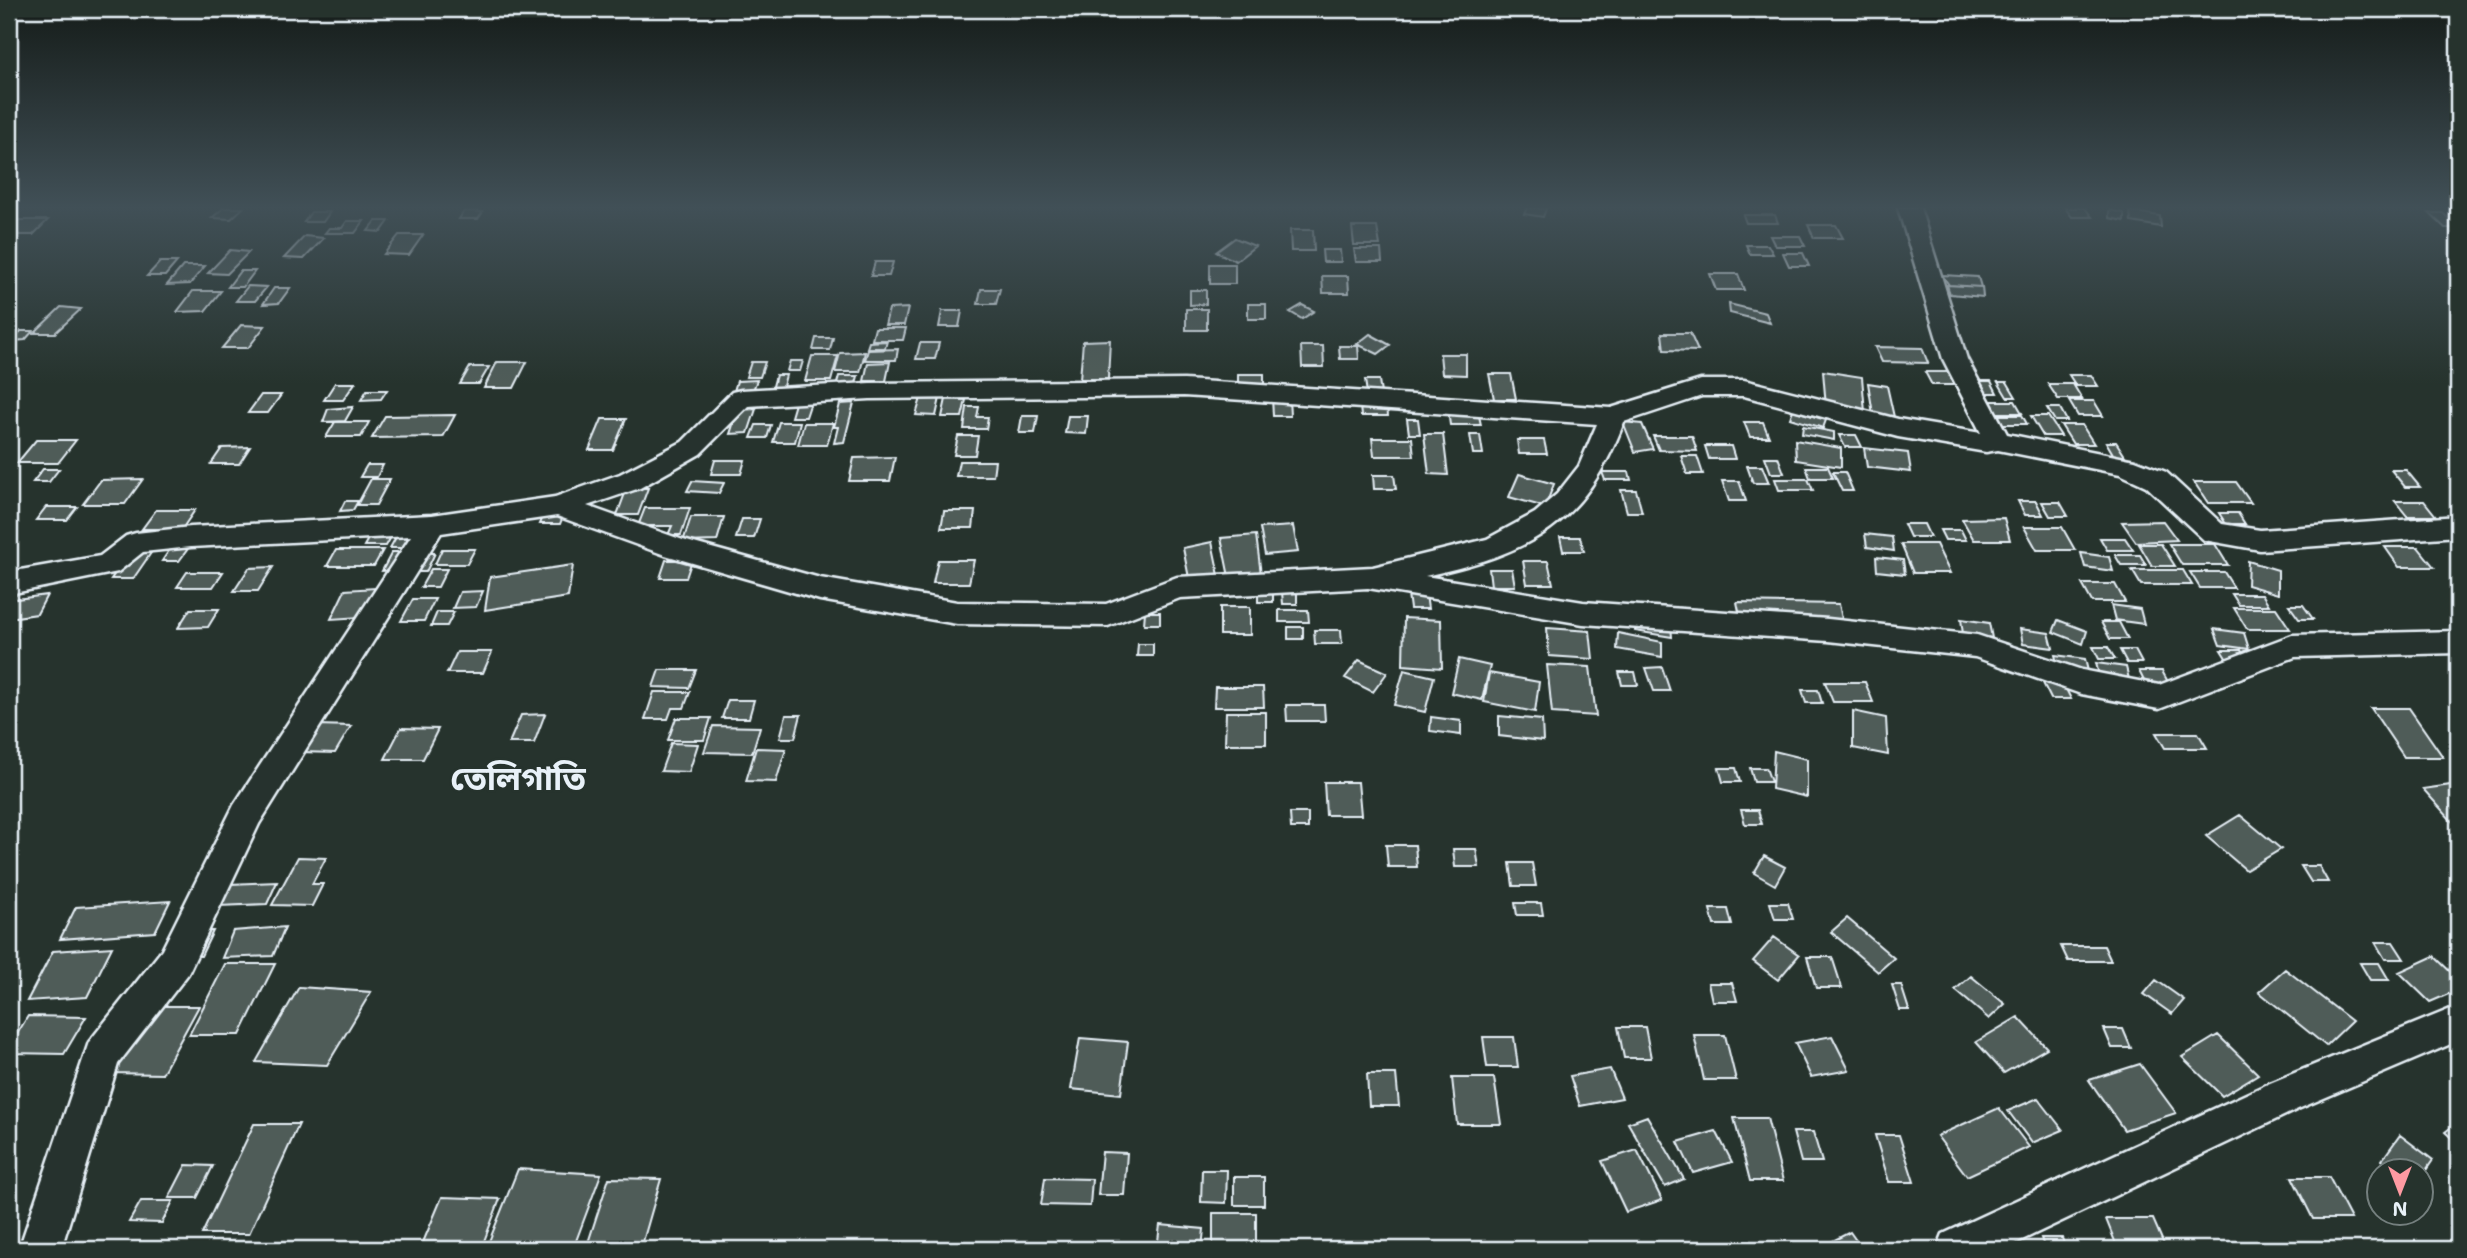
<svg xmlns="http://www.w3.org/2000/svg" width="2467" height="1258" font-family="'Shantell Sans','Noto Sans Bengali',sans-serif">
<rect width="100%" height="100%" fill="#26332d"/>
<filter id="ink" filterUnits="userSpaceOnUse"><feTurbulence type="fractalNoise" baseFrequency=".0143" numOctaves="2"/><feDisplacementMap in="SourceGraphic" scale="14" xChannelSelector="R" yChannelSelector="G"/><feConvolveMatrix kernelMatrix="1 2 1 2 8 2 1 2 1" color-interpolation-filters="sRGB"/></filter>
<g filter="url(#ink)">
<path fill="#505c59" stroke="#e8f1f8" stroke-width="2" d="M223,208h20l-12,11 -19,-1z
M1527,208h12l7,1 -3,8 -19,-3z
M2065,208h20l7,9h-20z
M2109,210l15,3v8l-15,-3z
M464,211l19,1 -5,7h-19z
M2130,211l30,5 1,11 -30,-5z
M311,212h19l-7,10h-19z
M2429,213h14l15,15h-13z
M1743,215h32l3,8h-32z
M13,220h35l-15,15h-24v-10z
M347,221h17l-9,12h-30l4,-5h13z
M376,221h13l-8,11 -13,-1z
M1808,225h28l7,13h-29z
M1352,227h25l3,18h-26z
M1290,230h23l1,21h-23z
M399,235h24l-14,20 -25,-1z
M305,236l19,2 -20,21 -20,-1z
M1770,236h30l5,10h-30z
M1235,238l20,8 -19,15 -20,-9z
M1746,245h22l5,9h-23z
M1354,249h27l1,13h-26z
M230,250l19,2 -22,22 -19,-1z
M1322,250h18l1,12h-18z
M1783,253h20l6,13h-20z
M160,262h17l-12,14h-18z
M875,262h18l-4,14h-18z
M1210,264h25v20h-25z
M183,266h22l-15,18 -23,1z
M240,271h15l-12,16h-15z
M1710,274h28l6,16h-28z
M1942,275l36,2 3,10 -32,-2z
M1322,276h26l1,17h-26z
M1947,285l35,2 1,10 -33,-3z
M248,286l19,1 -12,14h-19z
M274,288h16l-11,15 -16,1z
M981,289h19l-4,15h-18z
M1190,290h16v14l-16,1z
M193,291h28l-16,20 -28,1z
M1248,304h18v15h-18z
M1729,304l37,9 4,10 -40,-10z
M1302,305l12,6 -12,8 -12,-7z
M61,307l20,2 -26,24h-21z
M908,308l-4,17h-19l4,-16z
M1186,309h21v21h-21z
M942,311h20l-3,16h-20z
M241,325l24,1 -17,22h-26z
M875,328h31l-3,12h-31z
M21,331h12l-8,9 -13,1z
M1662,333h28l8,18 -34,-1z
M1370,334l20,11 -12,9 -21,-10z
M816,338h17l-3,12h-17z
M1110,340l-2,39h-28l3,-38z
M887,341l-2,7h-18l2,-6z
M920,343h19l-4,16h-19z
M1301,346h22l1,21h-22z
M1339,346h19l1,13h-19z
M1875,347l47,1 6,15 -46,-1z
M898,349l-2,11h-31l3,-10z
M865,352l-5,20h-25l5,-19z
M1440,354h26v21l-24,-1z
M812,356h26l-7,25h-26z
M790,361h13l-3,10h-13z
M497,362h30l-13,26h-30z
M751,362h14l-5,15h-14z
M890,362l-4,19h-22l4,-18z
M470,367h19l-10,17h-19z
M1823,371l39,6 3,35 -39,-5z
M1925,372h28l7,13h-28z
M1238,374h26v10h-26z
M1489,374h22l5,25h-22z
M776,375h10l-4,15h-10z
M2069,375h22l7,11h-22z
M839,376h19l-3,11h-19z
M757,380l-4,10 -19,1 3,-10z
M1365,380h14l2,13h-14z
M1977,381h14l6,12h-13z
M1998,382h9l9,15h-9z
M335,383h20l-12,17h-19z
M1868,383l19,3 7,31 -21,-3z
M2048,384h25l9,15h-24z
M367,390h20l-6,9 -20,1z
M261,395h20l-13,18h-20z
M921,398h19l-4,18 -20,-1z
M1272,398h17l1,18h-17z
M812,399l-6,18h-15l5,-17z
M946,399l20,1 -4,17h-20z
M1990,401h25l7,12h-26z
M2069,401h25l9,15h-25z
M854,403l-10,39 -10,1 4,-16h-4l6,-23z
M1360,406h27l1,10h-27z
M353,407l-8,14 -22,1 5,-13z
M967,407h12l-2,10h11l-2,12h-22z
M2047,408h13l7,13h-12z
M756,409l-8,24 -18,1 8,-24z
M1793,410l33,10 -3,8 -33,-10z
M1448,411h30l3,14h-31z
M455,415l-12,22 -71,1 13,-22z
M1995,415h27l5,9h-27z
M1022,416h16l-3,17h-16z
M1068,416h20l-2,18 -21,-1z
M2031,416h17l13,20h-18z
M602,419h24l-13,31h-24z
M1407,419h11l2,15h-11z
M335,422h34l-8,15h-35z
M779,422h21l-5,20h-22z
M1623,422l19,2 11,25 -18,3z
M1744,422h19l6,15h-19z
M804,423h29l-6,22h-29z
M756,425h15l-4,13h-16z
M2061,425h21l12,19h-21z
M1803,426l31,6v8l-32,-6z
M1424,434h19l5,41 -19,-1z
M1470,435h10l3,19h-10z
M1839,435h17l6,12h-17z
M958,436h20l-3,19h-21z
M1653,436h39l5,15 -38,-1z
M1372,438h40l2,18h-40z
M36,440h40l-18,23h-41z
M1517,440h27l3,14h-28z
M1795,440l46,8v19l-45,-7z
M2106,442h10l11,17h-11z
M1705,446h26l4,13h-26z
M250,447l-11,17h-28l11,-16z
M1864,448l44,5 3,19 -44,-5z
M1681,456h16l6,18h-16z
M895,457l-5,24h-41l5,-23z
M1765,457h13l6,16h-13z
M715,460h30l-4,14h-30z
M959,461h36l-2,15h-37z
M367,465h16l-6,12h-17z
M1747,466h15l7,17h-16z
M1806,467h22l5,11h-23z
M43,469h16l-10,13h-16z
M2391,470h15l14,17h-15z
M1602,472h27l2,8h-26z
M1833,472h12l8,19h-11z
M1519,474l35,10 -9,23 -36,-10z
M1373,475h21l2,14h-22z
M143,479l-18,25h-42l18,-24z
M371,479h19l-14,26h-19z
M1775,479h33l5,11h-34z
M692,481l32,2 -5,10 -32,-2z
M1722,481h17l7,20h-17z
M2194,482h42l15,21h-43z
M627,488h21l-10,27h-21z
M1621,490h15l6,22h-15z
M345,501h13l-5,9 -13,1z
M2018,501h18l7,14h-18z
M2395,501h29l12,15h-29z
M2042,502h18l8,14h-18z
M46,507h31l-10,13h-31z
M645,508h45l-9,27h-13l4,-9h-34z
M156,510h39l-13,19h-40z
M565,511l-5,13h-20l5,-12z
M944,511h31l-2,17h-32z
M2219,513h19l7,11h-19z
M691,517h33l-7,24 -34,1z
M2004,518l6,22h-36l-12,-21z
M742,519h18l-6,19h-18z
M2163,521l14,19 -41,2 -14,-20z
M1904,524h20l6,13h-20z
M1293,526l5,26 -33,3 -5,-27z
M2024,527h38l13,23h-38z
M401,528h21l-10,20h-22z
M1940,530h21l5,10h-21z
M1865,534l27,3 2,14 -27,-4z
M1256,535l5,39 -32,3 -8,-39z
M369,537h22l-5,9h-22z
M1560,537h20l4,14h-21z
M2100,538h25l8,12h-26z
M1212,542l8,38 -30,3 -7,-35z
M1901,544h35l14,29h-37z
M2139,544h22l14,22h-23z
M2169,544h46l13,21h-46z
M172,546h18l-11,15h-17z
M2385,547h33l16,20h-35z
M442,549h33l-8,15h-32z
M153,550l-20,29h-22l20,-28z
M336,550h47l-9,16h-47z
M392,552h18l-9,18 -19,1z
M419,553h16l-9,19h-17z
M2081,553l28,4 4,14 -28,-4z
M2115,555h25l6,10h-25z
M1876,557l27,3 2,14 -28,-3z
M666,560h26l-6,18h-26z
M938,560h36l-5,23h-36z
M1523,561h25l5,23h-26z
M2248,561l30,9v24l-31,-9z
M573,565l-5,32 -83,13 5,-33z
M273,567l-15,24h-24l15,-23z
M431,569h16l-9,18h-17z
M1489,569h23l3,17h-24z
M2132,570h51l9,15h-51z
M187,572h36l-10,15h-36z
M2190,572h34l10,16h-34z
M2082,584h33l10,18h-33z
M375,588l-14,29 -30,2 14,-29z
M1258,590h15v12h-15z
M483,591l-7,16 -23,1 7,-16z
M1282,592h15v12h-14z
M1408,594h18l2,15h-18z
M2232,594h30l7,11h-30z
M47,595l-10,19 -28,4v-18z
M413,599h22l-11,22h-23z
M1737,602l102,2 4,20 -102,-3z
M2111,605l29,4 4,15 -29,-4z
M2289,605h14l10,14h-14z
M1220,607h30v28h-30z
M2234,608h42l14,21h-43z
M190,609h29l-11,18 -30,1z
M1279,610h29l1,12h-30z
M437,612h17l-7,14h-16z
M1145,612h15v12h-16z
M1404,618l37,2 1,48 -39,-3z
M1961,619l28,4 3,15 -29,-4z
M2058,620l29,11 -4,13 -30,-12z
M1636,621l35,5 1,11 -37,-6z
M2101,622h18l9,17h-18z
M1288,627h15v12h-15z
M1547,628l43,3 3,28 -44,-3z
M2020,629l29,4 4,15 -30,-4z
M2214,629l30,4 5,16 -29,-4z
M1314,630h27l1,14h-27z
M1618,633l44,9v15l-45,-8z
M1138,644h15v12h-16z
M2093,647h15l7,12h-16z
M2120,650h15l7,13h-15z
M2221,650h20l6,11h-19z
M457,652h35l-9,21h-36z
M2055,655l30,4 4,16 -30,-4z
M1459,659l31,7 -8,34 -31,-7z
M1359,660l28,13 -14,19 -28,-14z
M2096,663l30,4 4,16 -30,-4z
M1547,665l43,2 6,49 -44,-3z
M1662,667l8,24h-16l-8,-23z
M659,670h37l-7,18 -36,-1z
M1404,670l30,7 -9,35 -31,-7z
M2139,671h23l10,18h-24z
M1619,672h16l3,13h-16z
M1489,673l50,9 -4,30 -51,-10z
M2042,681h20l9,18h-20z
M1825,682h40l8,20h-40z
M1215,687h48l1,20h-50z
M1802,690h16l4,13h-16z
M654,692h36l-6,16h-12l-4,11h-23z
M728,700h26l-5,18h-27z
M1286,705h38l1,16h-38z
M2371,708h38l34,49h-39z
M1853,711l33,7 2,37 -35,-7z
M1226,712h40v32h-41z
M545,714l-11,29h-25l12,-28z
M786,715h15l-6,23h-15z
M1499,716l43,4 1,21 -44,-5z
M1431,717l30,4v14l-31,-4z
M676,718h35l-7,22h-36z
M317,725l34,1 -16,27 -34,-1z
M713,726l47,1 -8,26 -48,-1z
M401,728l37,1 -15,30h-38z
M2156,733h42l9,15h-42z
M671,743l27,1 -9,28 -28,-1z
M756,748l30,1 -10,33 -30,-1z
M1774,751l33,8v38l-35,-8z
M1719,768h17l4,14h-17z
M1750,768h16l5,14h-17z
M1324,782h34l3,33h-35z
M2458,784v44l-35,-39z
M1741,810h17l4,14h-17z
M1290,813h18v15h-17z
M2240,815l41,34 -35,21 -40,-34z
M1386,845h29l2,22h-29z
M1453,849h23l3,18h-24z
M1764,856l21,11 -10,18 -21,-12z
M298,857l28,1 -14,26h11l-11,22 -40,-1z
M1510,863h22l4,23h-23z
M2301,866h18l9,16h-17z
M277,882l-10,22 -48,2 11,-22z
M170,901l-15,31 -95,7 16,-32z
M1515,903h26l2,12h-26z
M1770,903h18l5,16h-18z
M1710,909h18l4,16h-18z
M1847,918l47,40 -16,14 -47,-40z
M285,927l-12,29 -51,2 11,-27z
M192,931h21l-12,25h-22z
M1774,937l25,18 -21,25 -25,-19z
M2375,942h18l11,17h-19z
M2061,946h43l7,15h-43z
M112,947l-25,50 -60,4 26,-50z
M2434,956l24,23v11l-28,12 -31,-30z
M1807,957h25l10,31h-26z
M2360,963h19l10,17h-19z
M225,964h50l-35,71h-51z
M2285,969l67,52 -26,25 -67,-54z
M1971,976l34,28 -16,15 -34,-29z
M2156,980l28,20 -12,14 -28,-20z
M1708,983h24l5,18h-25z
M1892,985h9l8,25h-9z
M299,987l72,5 -44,73 -71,-3z
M150,1006h49l-37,68 -51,-1z
M28,1016l58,1 -22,37 -55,-1v-6z
M2018,1017l29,31 -43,25 -28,-31z
M1618,1027h27l6,31h-27z
M2104,1029h19l8,19h-19z
M1694,1035h31l11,45h-32z
M2218,1035l40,39 -36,22 -40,-39z
M1832,1036l17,34 -38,7 -16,-34z
M1483,1037h31l4,30h-31z
M1080,1038l48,4 -7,52 -50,-5z
M2140,1064l36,49 -52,17 -35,-50z
M1610,1069l12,29 -42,8 -10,-30z
M1367,1074h29l3,32h-30z
M1452,1078h42l7,46h-44z
M2038,1098l25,32 -31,13 -24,-32z
M1999,1108l30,39 -62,29 -30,-40z
M1647,1116l37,63 -19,8 -37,-64z
M1734,1118h33l16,63h-33z
M2458,1122v22l-13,-12z
M254,1124h45l-50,110h-47z
M1716,1131l16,31 -39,11 -15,-31z
M1793,1132h20l9,30h-21z
M1875,1135h24l15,47h-25z
M2400,1135l33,25 -11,16v-6h-27l-13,-10z
M1637,1150l25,50 -36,12 -24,-51z
M1102,1152l25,1 -3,42h-26z
M186,1165l27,1 -16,32h-28z
M518,1169l83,5 -28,75h-87z
M1202,1170h25l-1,33 -25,-1z
M1234,1177h30v28h-30z
M2292,1177h37l22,42h-38z
M609,1178l52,1 -19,66 -35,-1 -1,5h-20z
M1045,1178l47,1 -2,27 -49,-1z
M442,1197l58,2 -19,50 -60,-2z
M141,1201h32l-11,22 -33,-1z
M1213,1213h43v34h-43z
M2106,1219h47l13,30h-48z
M1160,1225l44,4 -2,20h-45z
M1850,1232l12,17h-45z
M2041,1238h21l4,11h-21z"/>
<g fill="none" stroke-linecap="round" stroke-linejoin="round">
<defs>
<path id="street" d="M1898,208h22l47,151 40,75 128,26 31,12 56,52 38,6 198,-14v20l-198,14 -56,-10 -58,-54 -26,-12 -122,-24 -12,2 -88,-15 -154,-41h-42l-78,26c-40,104 -94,131 -199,154l158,26 245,17 149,16 105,35 77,15 133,-50 166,-4v22l-163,4 -136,52 -78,-15 -106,-37 -147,-16 -245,-17 -215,-36 -188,10 -72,28 -151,-2 -137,-24 -155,-45 -108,-39 -116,17 -182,291 -71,150 -70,90 -57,185h-42l70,-207 73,-92 72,-145 177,-269 -220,11 -48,5 -25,20 -109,22v-22l91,-16 26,-20 10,-3 55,-6 241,-12 123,-18 65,-23 62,-32 50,-50 9,-2 129,-7 314,-3 427,28 90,-28h43l154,39 83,14 -38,-74zM1184,396l413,28 -18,42 -22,28 -22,19 -48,26 -114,28 -196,10 -71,27 -149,-2 -137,-24 -137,-38 -96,-34 53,-18 60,-34 48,-48 122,-7z
M2458,1006v35l-160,68 -295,140h-66l6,-15 327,-151z"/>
</defs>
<use href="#street" stroke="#e8f1f8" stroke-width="5"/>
<use href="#street" fill="#26332d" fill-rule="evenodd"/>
</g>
</g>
<linearGradient id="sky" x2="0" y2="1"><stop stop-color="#151c19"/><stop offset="0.54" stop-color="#415057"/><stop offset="1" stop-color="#415057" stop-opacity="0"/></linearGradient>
<rect width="2467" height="384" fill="url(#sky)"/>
<g text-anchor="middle" stroke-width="5" stroke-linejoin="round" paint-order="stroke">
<g font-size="33" font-weight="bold" fill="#e8f1f8" stroke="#26332d">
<text x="518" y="790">তেলিগাতি</text>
</g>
</g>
<rect width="2467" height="1258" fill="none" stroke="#26332d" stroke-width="35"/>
<rect x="18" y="18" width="2432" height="1223" fill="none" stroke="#e8f1f8" stroke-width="2.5" filter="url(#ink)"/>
<g transform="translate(2400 1192) rotate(180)"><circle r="33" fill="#26332d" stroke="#747f7e" stroke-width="2"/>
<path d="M0-5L12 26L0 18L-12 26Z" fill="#ff9aa2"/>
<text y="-10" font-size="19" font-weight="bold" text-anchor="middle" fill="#e8f1f8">N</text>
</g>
</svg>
